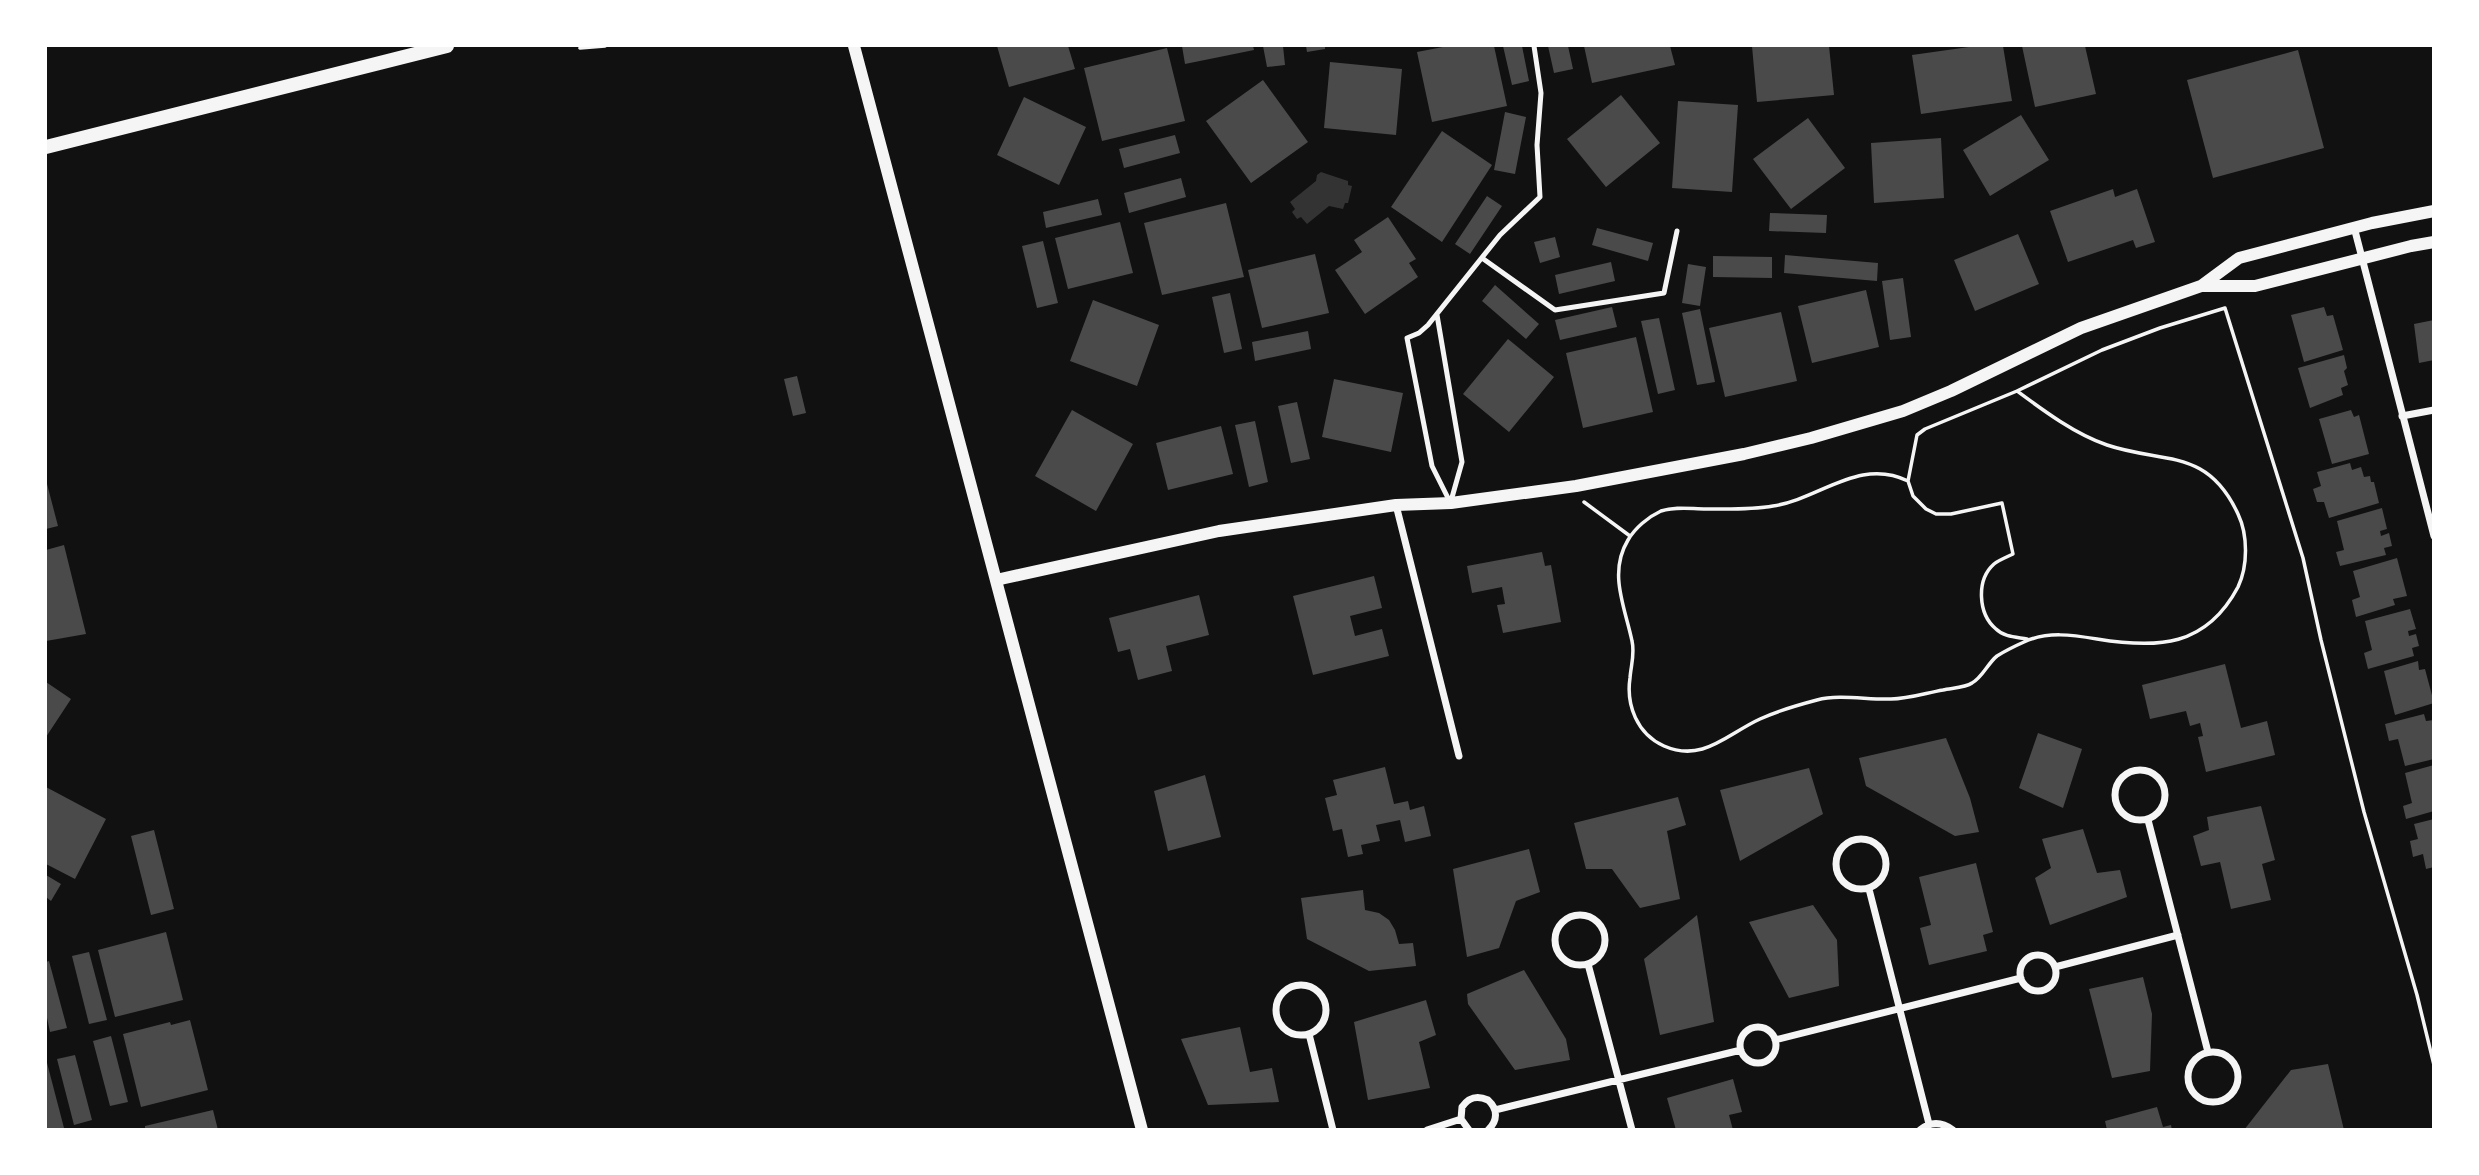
<svg xmlns="http://www.w3.org/2000/svg" width="2479" height="1175" font-family="Rubik,sans-serif">
<rect width="100%" height="100%" fill="#111"/>
<path fill="#333" d="M1321,172l27,9v4l4,1 -4,17h-3l-2,6 -14,-3 -22,18 -6,-7 -4,2 -5,-7 3,-3 -5,-7 26,-21 1,-6z"/>
<path fill="#4a4a4a" d="M997,46h71l7,23 -66,18z
M1182,46h71l1,4 -69,14z
M1263,46h20l2,19 -18,2z
M1306,46h19v3l-18,3z
M1448,46h46l13,60 -75,16 -15,-70z
M1503,46h19l7,35 -17,4z
M1548,46h20l5,23 -19,4z
M1584,46h86l5,19 -83,18z
M1752,46h77l5,49 -77,7z
M1976,46h27l9,55 -91,13 -9,-59z
M2022,46h63l11,48 -61,13z
M1167,48l18,73 -83,20 -18,-73z
M2298,50l26,98 -111,30 -26,-98z
M1330,62l72,7 -6,66 -72,-7z
M1263,80l45,62 -57,41 -45,-62z
M1621,95l39,48 -54,44 -39,-48z
M1024,97l62,30 -27,58 -62,-30z
M1678,101l60,4 -6,87 -60,-4z
M1505,112l21,5 -11,57 -21,-4z
M2021,115l28,45 -59,36 -27,-46z
M1808,118l37,50 -54,41 -38,-50z
M1442,131l50,34 -50,77 -51,-35z
M1175,135l5,18 -56,15 -5,-19z
M1941,138l3,60 -70,5 -3,-60z
M1181,178l5,19 -57,16 -5,-20z
M2113,189l2,8 22,-8 18,53 -19,6 -3,-8 -65,22 -18,-51z
M1487,196l15,10 -32,48 -15,-10z
M1098,199l4,16 -56,13 -3,-16z
M1226,203l18,74 -82,18 -18,-72z
M1770,213l57,2 -1,18 -57,-2z
M1388,217l28,42 -7,4 9,14 -53,37 -30,-44 27,-18 -8,-12z
M1120,222l13,51 -65,16 -13,-51z
M1597,228l56,15 -5,18 -56,-16z
M2018,234l21,50 -64,27 -21,-51z
M1555,237l5,20 -20,6 -6,-21z
M1043,241l15,62 -21,5 -15,-62z
M1315,254l14,59 -67,15 -14,-58z
M1785,255l93,8 -1,18 -93,-8z
M1713,256l59,1v21l-59,-1z
M1611,262l4,19 -56,13 -4,-19z
M1688,264l18,3 -6,39 -18,-3z
M1903,278l8,59 -21,3 -8,-59z
M1495,285l44,39 -13,15 -44,-38z
M1866,290l13,57 -67,16 -14,-57z
M1230,293l12,56 -18,4 -12,-56z
M1093,300l66,25 -22,61 -67,-25z
M1612,307l5,20 -57,13 -5,-20z
M2324,307l3,9 6,-1 10,35 -39,12 -13,-47z
M1700,309l15,73 -18,3 -15,-72z
M1781,312l16,69 -72,16 -16,-69z
M1659,318l16,72 -17,4 -17,-73z
M2434,320v40l-15,3 -5,-39z
M1308,331l3,18 -56,12 -3,-19z
M1636,337l17,75 -70,16 -17,-75z
M1508,339l46,38 -45,55 -46,-38z
M2344,355l3,13 -3,3 4,14 -7,3 2,7 -33,13 -12,-40z
M797,376l9,37 -13,3 -9,-37z
M1334,379l69,14 -12,59 -69,-15z
M1297,402l13,57 -19,4 -13,-57z
M1072,410l61,34 -37,67 -61,-35z
M2351,410l3,7 5,-2 10,39 -37,10 -13,-45z
M1255,421l13,61 -19,5 -14,-62z
M1221,426l12,48 -65,16 -12,-47z
M2350,463l2,7 9,-3 3,10 6,-1 1,6h3l5,21 -50,15 -5,-16h-7l-4,-13 8,-3 -4,-14z
M46,480l12,46 -12,3z
M2382,508l5,21 -7,2 1,5 8,-3 3,13 -8,2 2,7 -46,11 -4,-14 8,-2 -7,-29z
M64,545l22,89 -40,7v-91z
M1542,552l3,14 6,-1 10,57 -58,11 -6,-28 8,-1 -3,-17 -30,6 -5,-27z
M2397,558l10,38 -14,3 2,6 -39,12 -4,-17 8,-3 -7,-26z
M1374,576l8,32 -32,8 5,20 27,-7 7,27 -76,19 -20,-79z
M1199,595l10,40 -43,11 6,25 -34,9 -8,-31 -12,3 -9,-34z
M2410,609l6,20 -8,2 1,5 7,-2 3,12 -7,2 2,8 -46,13 -4,-16 8,-3 -7,-29z
M2418,661l1,9 6,-1 9,34 -39,12 -11,-44z
M2225,664l16,64 26,-7 8,34 -69,17 -8,-35 5,-1 -3,-13 -10,3 -4,-15 -36,8 -8,-34z
M46,682l25,17 -25,38z
M2424,714l2,7 8,-1v39l-29,7 -7,-27 -9,2 -4,-17z
M2038,733l44,16 -19,59 -44,-20z
M1946,738l24,60 9,34 -24,4 -89,-50 -7,-28z
M2434,765v46l-28,8 -3,-13 9,-3 -7,-30z
M1385,767l9,37 14,-3 2,9 14,-4 7,30 -26,6 -5,-22 -24,5 4,16 -19,4 2,9 -15,3 -6,-28 -9,2 -8,-33 12,-3 -4,-15z
M1809,768l14,46 -83,47 -20,-71z
M1205,775l16,62 -53,14 -14,-60z
M46,787l60,32 -31,60 -29,-15z
M1678,797l8,28 -19,6 13,68 -40,9 -28,-39h-26l-12,-46z
M2261,806l14,54 -13,4 9,36 -40,9 -11,-47 -19,4 -8,-30 16,-6 -2,-13z
M2434,819v48l-8,2 -3,-15 -10,3 -3,-16 8,-2 -4,-15z
M2083,829l14,44 23,-3 7,27 -77,28 -15,-47 16,-10 -9,-29z
M154,830l20,79 -23,6 -20,-79z
M1529,849l11,43 -24,9 -17,47 -32,9 -14,-88z
M1976,863l17,69 -10,3 4,16 -58,14 -9,-37 11,-3 -12,-48z
M46,875l15,9 -10,17 -5,-4z
M1363,890l2,20 14,3 10,7 6,10 4,14 14,-1 3,23 -47,5 -62,-32 -6,-41z
M1813,905l24,35 2,46 -50,12 -40,-76z
M1697,915l17,107 -54,13 -16,-76z
M166,932l17,68 -68,17 -17,-67z
M89,952l18,68 -18,4 -17,-68z
M49,961l18,67 -17,4 -4,-19v-51z
M1524,970l42,69 4,21 -55,10 -47,-66 -1,-10z
M2143,977l9,37 -2,57 -38,7 -23,-89z
M1426,1000l10,35 -17,7 11,46 -62,12 -14,-78z
M190,1020l18,70 -67,17 -18,-73 47,-12 1,3z
M1240,1027l10,45 22,-4 7,34 -71,3 -27,-66z
M111,1036l17,66 -18,4 -17,-65z
M75,1055l17,65 -18,5 -17,-66z
M46,1059l18,69 -6,2h-12z
M2328,1064l16,66h-100l47,-60z
M1733,1079l9,33 -13,3 4,15h-43v-2l-14,2 -9,-32z
M2157,1107l6,20 8,-2 1,5h-65l-2,-9z
M213,1110l5,20h-73v-4z"/>
<g fill="none" stroke-linecap="round" stroke-linejoin="round">
<path stroke="#f5f5f5" stroke-width="3.5" d="M581,46l-1,2 25,-2
M1908,481c-49,-24 -88,18 -135,25 -21,4 -46,3 -67,3 -15,0 -30,-3 -45,2 -13,6 -26,17 -33,29 -20,33 -3,67 4,101 3,13 -1,24 -2,37 -4,27 7,56 34,68 39,17 63,-12 96,-27 17,-8 38,-14 57,-19 22,-6 51,0 74,-1 17,0 35,-6 52,-9 8,-2 22,-2 29,-7 10,-5 16,-20 25,-27 8,-5 18,-10 27,-14 23,-11 49,-7 73,-3 61,10 109,8 141,-52 10,-21 10,-52 0,-73 -31,-67 -75,-50 -131,-69 -32,-11 -63,-34 -90,-54
M1584,502l46,34
M2027,639c-11,-2 -23,-2 -31,-10 -18,-15 -20,-49 -2,-65 5,-4 13,-7 19,-10l-11,-51 -51,11h-15l-10,-5 -13,-13 -5,-15 9,-46 8,-6 92,-38 85,-41 58,-22 65,-20 78,250 18,82 43,172 53,183 17,70"/>
<path stroke="#f5f5f5" stroke-width="5" d="M1482,258l73,52 109,-17 13,-62
M1437,315l25,147 -11,39
M1450,502l-18,-36 -25,-128 12,-5 9,-8 72,-90 40,-38 -3,-52 4,-52 -7,-47"/>
<path stroke="#f5f5f5" stroke-width="7" d="M2354,227l80,309
M2402,416l32,-6
M1396,505l63,251
M2115 795a25 25 0 1 1 50 0a25 25 0 1 1-50 0Z
M2148,820l60,232
M1836 864a25 25 0 1 1 50 0a25 25 0 1 1-50 0Z
M1869,889l60,235
M1555 940a25 25 0 1 1 50 0a25 25 0 1 1-50 0Z
M2020 973a18 18 0 1 1 36 0a18 18 0 1 1-36 0Z
M1588,964l44,166
M2055,967l123,-32
M1276 1010a25 25 0 1 1 50 0a25 25 0 1 1-50 0Z
M1740 1045a18 18 0 1 1 36 0a18 18 0 1 1-36 0Z
M1309,1034l24,96
M1775,1040l246,-62
M2188 1077a25 25 0 1 1 50 0a25 25 0 1 1-50 0Z
M1495,1110l246,-60
M1427,1130l34,-11
M1469,1130l-8,-11 1,-12c7,-10 15,-12 26,-7 10,9 10,21 0,30
M1920,1130c11,-9 22,-8 33,0"/>
<path stroke="#f5f5f5" stroke-width="12" d="M854,46l288,1084
M2201,286h54l156,-40 23,-4
M996,580l223,-49 177,-26 55,-2 125,-17 168,-32 67,-16 92,-27 48,-20 130,-63 120,-42 38,-28 133,-35 62,-12"/>
<path stroke="#f5f5f5" stroke-width="14" d="M46,147l401,-101"/>
</g>
<rect width="2479" height="1175" fill="none" stroke="#ffffff" stroke-width="94"/>
</svg>
